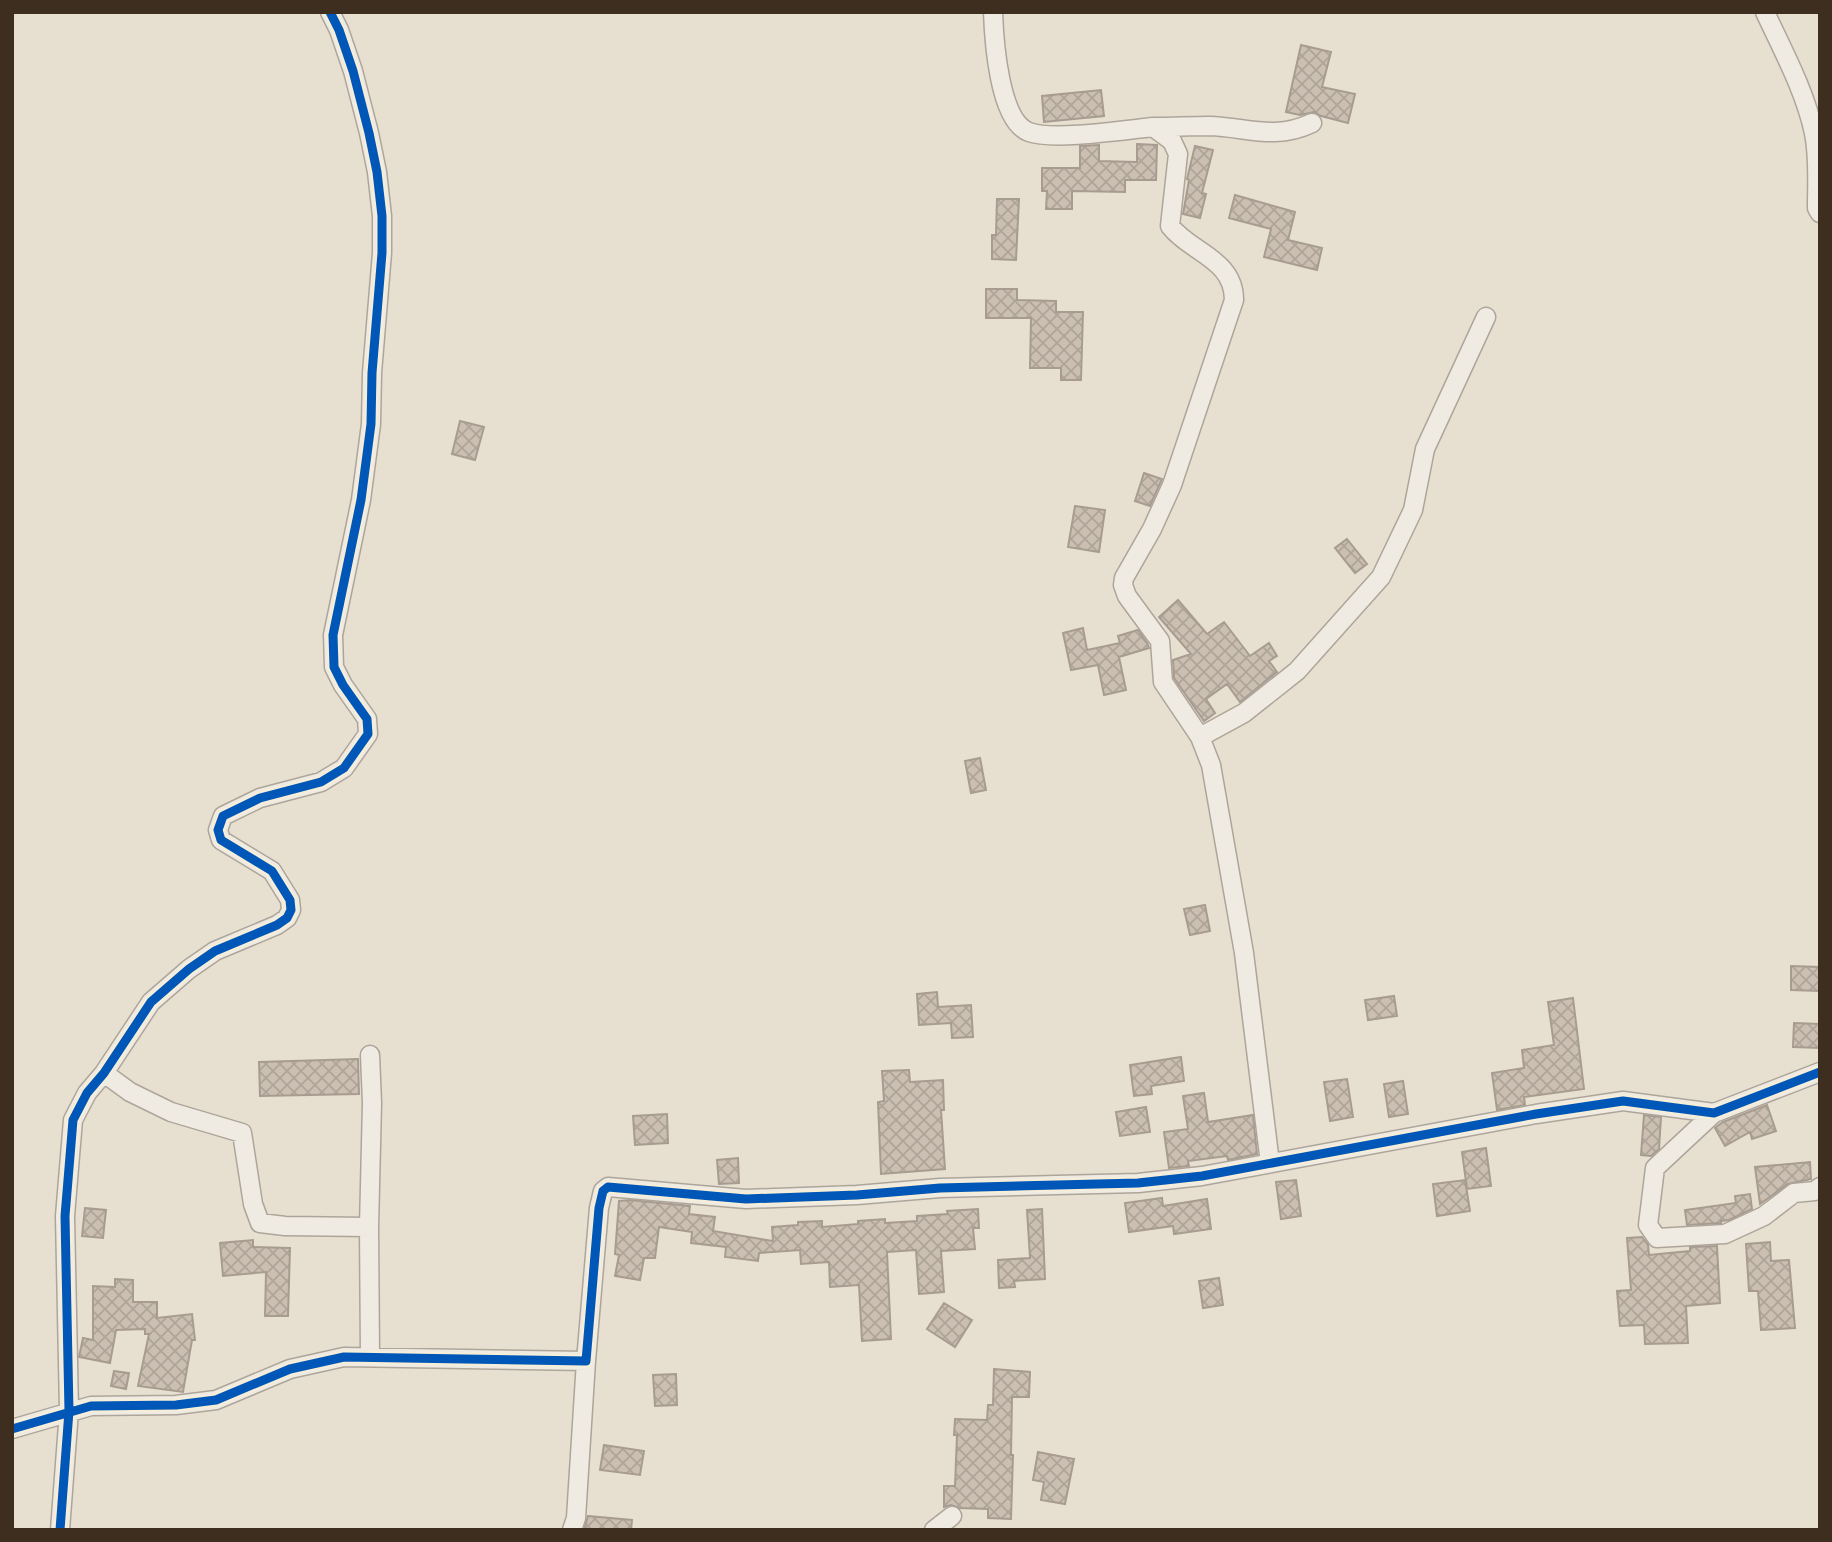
<svg xmlns="http://www.w3.org/2000/svg" width="1832" height="1542" font-family="'Zilla Slab',serif">
<defs>
<pattern id="building-cross-hatch" width="8" height="8" patternUnits="userSpaceOnUse" patternTransform="scale(1.75)"><rect width="8" height="8" fill="#cbbfb2"/><path d="M0 0l8 8M0 8l8-8" fill="none" stroke="#afa499"/></pattern>
</defs>
<rect width="100%" height="100%" fill="#e7e0d1"/>
<path fill="url(#building-cross-hatch)" stroke="#a89c90" stroke-width="2" d="M1301,45l30,7 -9,35 33,7 -7,29 -27,-7 -7,-4 -14,3 -14,-3z
M1101,90l3,26 -60,6 -2,-26z
M1137,144l20,1 -1,35h-31v12l-53,-1v18h-26l1,-18h-5v-23h38v-22l19,-1v16l38,1z
M1195,146l18,4 -11,43 4,1 -6,24 -17,-4 6,-34 -2,-1z
M1235,195l60,17 -7,28 34,8 -5,22 -53,-13 7,-28 -42,-11z
M997,199h22l-3,61 -24,-1v-24h4z
M986,289h31v11l39,1v11h27l-2,68h-20v-12h-31l1,-50h-45z
M460,421l24,6 -9,33 -23,-6z
M1144,473l18,6 -12,27 -15,-5z
M1075,506l30,4 -6,42 -31,-5z
M1347,539l20,25 -12,9 -20,-25z
M1178,600l29,34 17,-12 26,34 19,-13 8,13 -8,5 8,11 -37,30 -13,-18 -21,15 9,14 -11,8 -30,-43 -1,-18 18,-6 -32,-37z
M1083,628l4,22 33,-7 -2,-7 20,-6 9,13 2,5 -30,9 7,33 -22,5 -6,-30 -27,5 -8,-37z
M980,758l6,32 -15,3 -6,-32z
M1205,905l5,26 -20,4 -6,-26z
M1791,966l29,1v24l-29,-1z
M937,992l1,15 33,-2 2,32 -21,1 -1,-15 -32,2 -2,-31z
M1394,996l3,20 -29,4 -3,-20z
M1573,998l11,91 -60,8 1,8 -28,5 -5,-37 32,-5 -2,-18 32,-5 -6,-43z
M1794,1023l26,1v24l-27,-1z
M1181,1057l3,24 -33,5 1,8 -18,2 -4,-31z
M358,1059l1,35 -99,2 -1,-34z
M909,1070l1,12 33,-2 1,30h-3l4,59 -64,5 -3,-72 6,-1 -2,-30z
M1347,1079l6,38 -23,4 -6,-39z
M1403,1081l5,33 -19,3 -5,-33z
M1204,1093l4,29 45,-7 4,39 -29,6 -1,-4 -39,5 1,5 -20,2 -5,-36 24,-3 -5,-33z
M1767,1105l9,26 -24,8 -2,-7 -25,14 -10,-18 8,-6z
M1146,1107l4,25 -30,4 -4,-24z
M667,1114l1,29 -33,2 -2,-29z
M1644,1115l17,2 -2,32 -8,7 -10,-1z
M1486,1148l5,38 -24,3 -5,-37z
M738,1158l1,25 -20,1 -2,-24z
M1810,1162l1,17 -23,5 -28,20 -5,-37z
M1296,1180l5,36 -20,3 -5,-37z
M1465,1180l5,31 -33,5 -4,-32z
M1750,1194l2,15 -23,11 -8,1v2l-34,2 -2,-15 51,-7 -1,-7z
M1162,1198l1,8 44,-7 4,30 -37,5 -1,-8 -44,6 -4,-29z
M630,1200l60,6 -1,8 26,3 -2,14 60,10 -1,-14 26,-2v-3l24,-1v6l36,-3v-3l27,-2v4l32,-2v-5l31,-2 -1,-3 31,-2 1,19h-6l2,21 -34,2 3,41 -25,2 -3,-44 -29,2 4,87 -29,2 -3,-56 -29,2 -1,-25 -28,2 -1,-14 -41,3 -1,8 -33,-4 1,-10 -35,-4 1,-11 -33,-5 -4,31h-11l-4,22 -25,-4 4,-21 -4,-1 4,-53z
M85,1208l21,2 -3,28 -21,-2z
M1042,1209l3,70 -31,2 1,6 -16,1 -1,-28 32,-2 -3,-48z
M1642,1237l6,8 1,10 41,-4v-4l27,-1 3,57 -34,3 2,37 -43,1 -1,-19 -24,1 -3,-35 14,-1 -4,-52z
M253,1240v7l37,1 -2,68h-23l1,-44 -43,4 -3,-33z
M1770,1242l1,19 18,-1 6,68 -34,2 -3,-39h-9l-3,-47z
M1219,1278l4,27 -20,3 -4,-27z
M115,1279l18,1v22h24v16l35,-4 3,26h-3l-9,52 -45,-6 11,-52h-4v-5l-29,1 -6,33 -31,-6 4,-19 10,2v-54l22,1z
M944,1303l28,17 -17,27 -28,-18z
M994,1369l36,3 -1,25h-17l-1,58h2l-2,64 -23,-1v-9l-29,-1 -8,-3 -7,2v-21h11l2,-51h-3l1,-16 32,1 1,-15h5z
M114,1371l15,2 -3,16 -15,-3z
M676,1374l1,31 -22,1 -2,-31z
M604,1445l40,6 -4,24 -40,-5z
M1038,1452l36,7 -9,45 -24,-4 3,-18 -11,-2z
M588,1516l44,4 -1,10h-47z"/>
<g fill="none" stroke-linecap="round" stroke-linejoin="round">
<defs>
<path id="street" d="M993,12c1,28 6,109 36,120 24,9 96,-2 124,-5l19,14 6,13 -8,72c21,27 64,33 64,74l-62,185 -20,44 -28,49 -1,7 4,11 33,45 3,41 37,55 11,28 33,188 26,210
M1765,12c18,39 40,79 49,121 5,25 3,50 3,75l3,5
M1153,127c19,0 37,-1 56,-1 38,1 65,15 103,-3
M1200,737l44,-24 53,-42 84,-94 32,-67 12,-61 61,-132
M104,1073l26,19 41,20 71,21 11,71 7,19 25,3 84,1
M1714,1113l-59,55 -7,57 9,13 68,-4 39,-18 30,-23 21,-2 5,-4
M370,1356l-1,-129 3,-124 -2,-48
M12,1429l79,-23 85,-1 40,-5 74,-31 54,-12 242,4 13,-153 4,-17 5,-4 138,12 111,-4 83,-7 198,-5 64,-7 334,-62 87,-13 91,12 106,-41
M60,1530l9,-119 -4,-195 8,-96 14,-27 17,-20 47,-71 38,-33 26,-18 62,-26 10,-7 4,-8 -1,-10 -18,-29 -51,-31 -3,-10 5,-14 37,-18 61,-16 23,-14 24,-34 -1,-15 -24,-34 -9,-18 -1,-32 28,-135 10,-76 1,-51 10,-120v-37l-5,-44 -8,-39 -16,-62 -14,-41 -9,-18
M572,1530l4,-12 10,-157
M934,1530l18,-14"/>
</defs>
<use href="#street" stroke="#ada599" stroke-width="21"/>
<use href="#street" stroke="#efebe3" stroke-width="18"/>
<defs>
<path id="cycleway" d="M12,1429l79,-23 85,-1 40,-5 74,-31 54,-12 242,4 13,-153 4,-17 5,-4 138,12 111,-4 83,-7 198,-5 64,-7 334,-62 87,-13 91,12 106,-41
M60,1530l9,-119 -4,-195 8,-96 14,-27 17,-20 47,-71 38,-33 26,-18 62,-26 10,-7 4,-8 -1,-10 -18,-29 -51,-31 -3,-10 5,-14 37,-18 61,-16 23,-14 24,-34 -1,-15 -24,-34 -9,-18 -1,-32 28,-135 10,-76 1,-51 10,-120v-37l-5,-44 -8,-39 -16,-62 -14,-41 -9,-18"/>
</defs>
<use href="#cycleway" stroke="#f7eed8" stroke-width="13"/>
<use href="#cycleway" stroke="#0057b8" stroke-width="9"/>
</g>
<rect width="1832" height="1542" fill="none" stroke="#3d2e20" stroke-width="28"/>
</svg>
